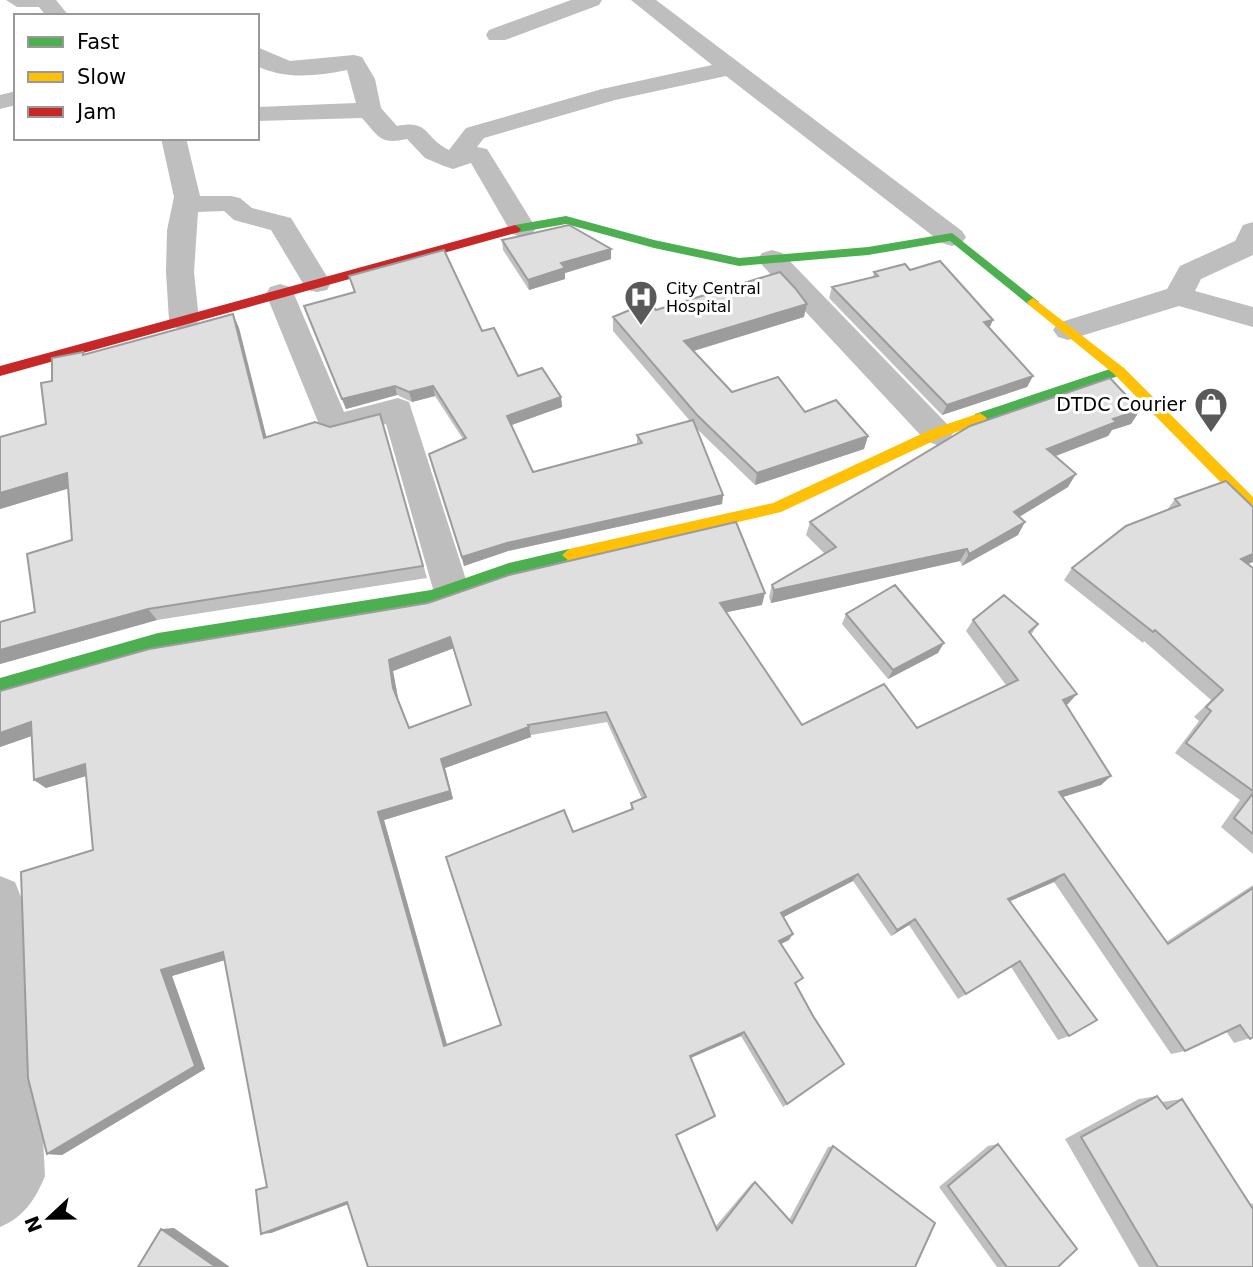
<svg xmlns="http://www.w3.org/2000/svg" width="1253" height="1267" font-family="'DejaVu Sans',sans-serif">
<rect width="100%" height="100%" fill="#fff"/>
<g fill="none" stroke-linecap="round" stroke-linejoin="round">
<path fill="#bebebe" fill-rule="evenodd" d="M6,0h50l13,16h-23l-7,-9h-22z
M571,0h31l-3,5 -94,35h-16l-3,-5 3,-5z
M631,0h25l306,231 4,6 -4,6 -10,3 -10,-3 -216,-167 -111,24 -131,38 -7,9 10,2 49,79 -4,6 -10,3 -10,-3 -41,-71 -18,6 -9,-3 -19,-8 -18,-19c-27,6 -28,-2 -45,-21l-105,3v-14l99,-4 -9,-33c-31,6 -61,10 -90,-4v-19l33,14 64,-6 8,2 13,22 6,29 16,18c33,-7 26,11 52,24l17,-22 136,-39 110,-24z
M16,91v14l-16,4v-14z
M161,138h25l14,58h31l9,2 12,10 39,10 40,65 -4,7 -10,2 -10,-2 -36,-60 -37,-10 -10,-9 -26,1 -4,60 5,48 -5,7 -10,3 -10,-3 -5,-7 -3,-48 1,-42 7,-33z
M1253,222v33l-52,24 -6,12 58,16v20l-74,-21 -111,34 -10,-3 -5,-7 5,-7 109,-34 13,-23 55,-25 8,-16z
M772,250l10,3 166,172 5,8 -5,8 -11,4 -11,-4 -164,-176 -4,-6 4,-6z
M280,284l10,3 4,7 50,118 54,-14 11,4 60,187 -5,11 -13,4 -13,-4 -5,-11 -47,-165 -52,14 -11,-4 -57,-140 4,-7z
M0,876l15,6 17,43 13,251c-10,24 -21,41 -45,51z"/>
<path fill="#4caf50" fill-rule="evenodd" d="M566,216l88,24 85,18 129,-11 84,-14 87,69 -6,4 -4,-1 -79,-64 -82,14 -129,11 -85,-18 -88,-24 -51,9 -6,-4 6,-4z
M1119,366l5,2v6l-144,49 -7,-5 2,-4z
M569,549l7,6 -2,4 -65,16 -78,27 -273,45 -158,45v-14l158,-45 273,-43 78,-27z"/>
<path fill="#ffc107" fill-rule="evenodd" d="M1033,298l91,70 129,129v15l-5,-2 -134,-136 -85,-69 -2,-3z
M980,413l7,5 -2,4 -43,15 -161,75 -212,49 -7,-6 7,-6 204,-46 159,-74z"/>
<path fill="#c62828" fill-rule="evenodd" d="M515,225l6,4 -2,3 -519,144v-10z"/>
</g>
<path fill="#c0c0c0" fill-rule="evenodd" d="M502,240l109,9v10l-46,14v6l-36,11 -26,-40z
M910,270l79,58 44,48 -6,11 -85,28 -113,-117 3,-11 41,-10 1,-5z
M349,276l133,55 36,45 43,21 1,10 -51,18 22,47 104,-27v-10l53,-14 -77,-90v-14l43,-7 148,7 -110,34 38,41 73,20 63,24 -4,13 -109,36 -59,-57 27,67 -1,9 -214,47 -44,15 -33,-103 32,-24 -28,-43 -23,6 -15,-7 -51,14 -38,-93 46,-24z
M233,314l6,14 27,109 64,-10 50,-13 47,164 -270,42 -157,44v-42l35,-10 37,-72 -4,-52 -68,21v-72l46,-13 6,-43 33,-26z
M1140,410l-9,14 -19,6 -4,6 -52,20 12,31 -49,30 -1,18 -56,31 -2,-5 -189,42 -2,-6 3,-12 53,-31 -19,-19 4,-13z
M1175,499l78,8v55l-5,2 5,4v286l-32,-27 19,-27 -65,-47 24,-32 -5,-4 17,-17 -67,-59 -1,2 -79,-63 8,-12 95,-58z
M762,605l-36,7 76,113 115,3 89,-43 -40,-54 7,-11 65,4 -7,11 37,69 -2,1 45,71 -10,9 -38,12 103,145 87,-57v152l-19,6 -8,-12 -41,20 -14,3 -117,-172 -44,19 59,135 -11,4 -47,-73 -53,32 -49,-74 -18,11 -38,-55 -70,36 6,23 -8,4 22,34 -7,6 -9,120 -4,3 -42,-71 -50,22 22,60 -37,18 39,91 37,-44 3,-1 34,38 39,-73 5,-1 82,121 -567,-63 -77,29 -4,-46 -43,-227 -52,16 33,93 -143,86 -15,-1 46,-304 -7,-74 -40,12 -12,-8 -2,-44 -32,11v-56zM454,648l17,57 -62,22 -11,-29 -5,-27zM607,722l35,77 -11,4v7l-58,22 -72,193 -54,19 -63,-224 69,-21 -8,-31 86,-31v-2z
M846,614l92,39 -50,26 -46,-55z
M1157,1096l5,6 20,-3 68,106 3,-2v64h-114l-74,-128 74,-40z
M998,1144l60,123h-61l-58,-80 49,-41z"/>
<path fill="#9c9c9c" d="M611,249v10l-46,14v6l-36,11 -1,-10 33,-17z
M807,304l-3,13 -121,37 1,-13z
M233,314l6,14 31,123 -6,-13z
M993,320l-5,11 -4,-9z
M1033,376l-6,11 -85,28 5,-10z
M395,386l2,9 -51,14 -4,-10z
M433,386l2,10 -23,6 -3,-10z
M561,397l1,10 -53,19 -2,-10z
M1140,410l-9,14 -19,6 -4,6 -69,26 8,-13 66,-30z
M868,436l-4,13 -109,36 2,-12z
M67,473l10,13 -77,23v-16z
M1076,474l-8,13 -62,38 8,-13z
M723,495l-1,9 -214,47 -44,15 -2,-9 45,-14z
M1025,522l-7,13 -56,31 7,-12z
M967,549l-7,12 -189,42 3,-13z
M1253,554v8l-23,9 11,-12z
M765,593l-3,12 -44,9 2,-11z
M148,609l9,11 -157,44v-14z
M450,637l4,11 -61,23 5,27 15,39 -20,-49 -4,-28z
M944,643l-6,10 -50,26 5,-9z
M1077,694l-9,10 -14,6 9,-10z
M31,722l12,10 -43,15v-14z
M529,727l2,10 -86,31 8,31 -69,21 64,229 -4,-3 -66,-234 63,-53z
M85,764l11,9 -50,15 -12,-8z
M1111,776l-10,9 -51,16 9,-9z
M858,874l-5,7 -75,39 3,-7z
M1064,874l-10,8 -55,24 9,-7z
M915,919l-6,6 -18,11 6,-6z
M793,934l-4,6 -14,7 4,-6z
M223,952l9,6 -60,18 33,93 -143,86 -15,-1 114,-184z
M744,1032l-3,4 -53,23 2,-3z
M347,1202h7l-83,31 -10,1z
M174,1228l56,39h-14l-55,-38z"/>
<path fill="#dfdfdf" stroke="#9c9c9c" stroke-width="2" fill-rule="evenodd" d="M569,225l42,24 -50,14 4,5 -37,12 -26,-40z
M444,250l38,81 12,-3 24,48 24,-8 19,29 -54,19 26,56 109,-29 -5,-8 56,-15 30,75 -216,48 -45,14 -33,-103 37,-16 -33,-52 -24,6 -14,-6 -53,13 -38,-93 51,-14 -6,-16z
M940,261l53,59 -9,2 49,54 -86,29 -115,-118 46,-11 -4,-4 31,-8 5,6z
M780,272l15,16 12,16 -123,37 48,51 46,-15 27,35 31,-12 32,36 -111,37 -60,-58 -84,-98 36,-15 7,8z
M233,314l31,124 51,-16 15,5 50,-13 43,152 -275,43 -148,41v-28l35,-10 -8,-58 45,-14 -5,-67 -67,20v-56l46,-13 -5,-41 11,-2v-23l31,-6v3z
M1110,378l30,32 -27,9 3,3 -69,27 29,25 -62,38 11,10 -56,32 -2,-5 -193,41 -2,-5 64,-38 -26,-25 160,-96z
M1226,481l27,26v47l-12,5 12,9v223l-67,-48 25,-32 -5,-4 17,-17 -68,-60 -2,2 -81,-64 54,-42 54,-21 -5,-6z
M736,522l29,71 -45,10 82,122 82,-41 33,44 101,-48 -45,-60 31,-25 34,29 -9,8 48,62 -14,6 48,76 -52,16 109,152 85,-56v149l-3,2 -10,-14 -55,26 -121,-177 -56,25 89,121 -28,16 -49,-75 -54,33 -51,-75 -18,11 -39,-56 -77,39 12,21 -14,7 24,37 -8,5 18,33 31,48 -57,40 -43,-72 -54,24 25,60 -39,19 41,95 38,-48 37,41 41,-77 102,77 -20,44h-547l-21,-65 -86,32 -5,-44 11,-3 -44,-235 -62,18 34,96 -148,88 -19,-76 -7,-206 72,-22 -8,-86 -51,16 -3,-58 -31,11v-42l149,-42 279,-46 81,-28zM450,637l21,68 -62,23 -16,-40 -4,-28zM606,712l40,85 -15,6 2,6 -60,23 -9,-22 -118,47 55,168 -57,21 -66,-234 72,-21 -9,-32 88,-32 -1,-2z
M895,585l49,58 -51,27 -47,-56z
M1253,793v41l-19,-16z
M1157,1096l10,13 15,-10 71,110v58h-95l-77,-130z
M998,1144l79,105 -19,18h-51l-59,-81z
M161,1229l55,38h-78z"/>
<defs>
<symbol id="hospital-pin" viewBox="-11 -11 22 30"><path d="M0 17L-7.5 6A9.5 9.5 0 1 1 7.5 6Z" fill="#595959" stroke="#fff"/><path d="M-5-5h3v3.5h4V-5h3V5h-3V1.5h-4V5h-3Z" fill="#fff"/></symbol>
<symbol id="shop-pin" viewBox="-11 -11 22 30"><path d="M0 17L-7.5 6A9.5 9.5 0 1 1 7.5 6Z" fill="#595959" stroke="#fff"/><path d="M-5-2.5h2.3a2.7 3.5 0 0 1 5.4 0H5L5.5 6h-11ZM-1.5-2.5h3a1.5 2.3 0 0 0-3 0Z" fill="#fff"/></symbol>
</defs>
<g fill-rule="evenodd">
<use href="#hospital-pin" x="622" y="278" width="38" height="52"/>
<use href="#shop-pin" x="1192" y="385" width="38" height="52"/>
</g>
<g text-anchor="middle" stroke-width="6" stroke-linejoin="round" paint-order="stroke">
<g font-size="16" fill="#000" stroke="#fff" text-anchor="start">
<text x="666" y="294">City Central<tspan x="666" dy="18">Hospital</tspan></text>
</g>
<g font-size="19" fill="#000" stroke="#fff" text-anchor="end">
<text x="1186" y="411">DTDC Courier</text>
</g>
</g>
<rect x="14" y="14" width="245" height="126" fill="#ffffff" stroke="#999999" stroke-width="2"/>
<rect x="28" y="37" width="35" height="10" fill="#4caf50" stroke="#999999" stroke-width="2"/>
<text x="77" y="49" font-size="21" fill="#000000">Fast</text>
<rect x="28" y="72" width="35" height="10" fill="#ffc107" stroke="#999999" stroke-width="2"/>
<text x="77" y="84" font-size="21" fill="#000000">Slow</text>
<rect x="28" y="107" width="35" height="10" fill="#c62828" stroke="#999999" stroke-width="2"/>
<text x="77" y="119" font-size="21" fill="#000000">Jam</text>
<g transform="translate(49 1218) rotate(248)" stroke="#ffffff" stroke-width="5" paint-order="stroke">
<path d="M0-5L12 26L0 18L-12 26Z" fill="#000000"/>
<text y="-10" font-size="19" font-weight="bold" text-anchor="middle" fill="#000000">N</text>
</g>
</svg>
